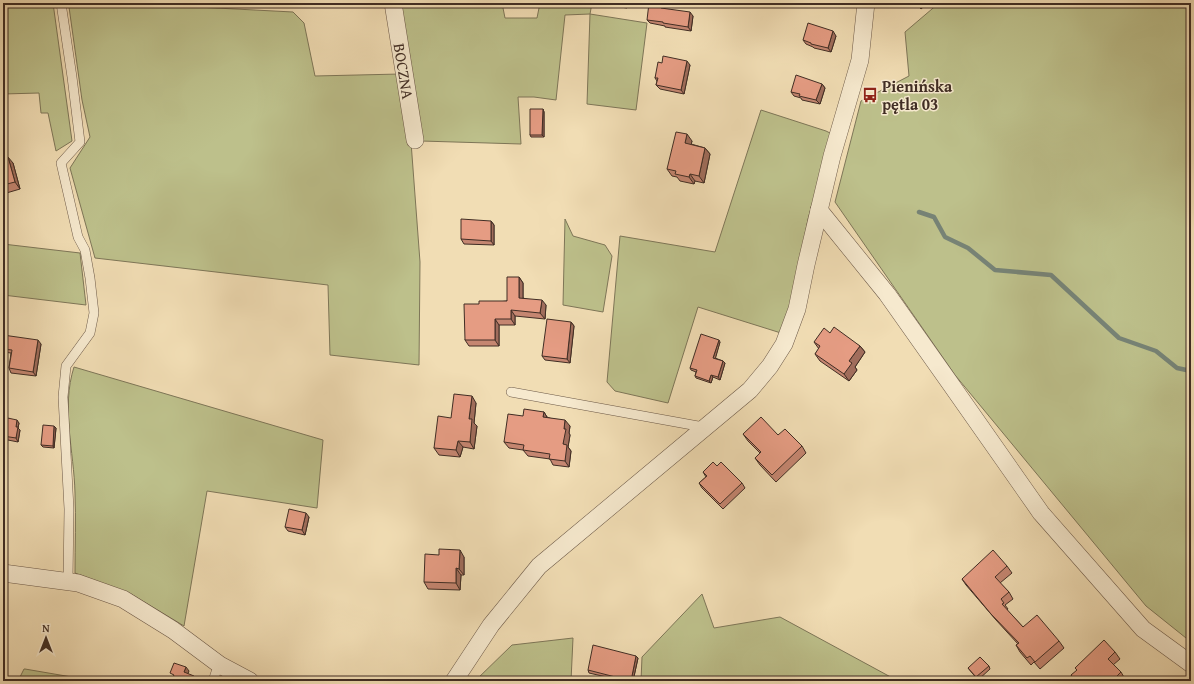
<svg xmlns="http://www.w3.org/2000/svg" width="1194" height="684" font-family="'Gentium Book Plus',serif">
<rect width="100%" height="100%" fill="#f1ddb4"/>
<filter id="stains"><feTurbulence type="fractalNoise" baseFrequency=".005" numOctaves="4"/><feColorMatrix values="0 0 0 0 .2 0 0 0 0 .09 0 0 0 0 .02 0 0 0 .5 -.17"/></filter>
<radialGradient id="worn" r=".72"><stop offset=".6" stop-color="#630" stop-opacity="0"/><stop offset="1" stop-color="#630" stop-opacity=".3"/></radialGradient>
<path fill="#bdc08b" stroke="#7e7658" d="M3,3h50l19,138 -16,10 -8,-38h-7l-2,-20 -36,1z
M399,3h103l3,15h32l3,-15h52l-2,11 57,9 -11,87 -49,-6 3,-90 -25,1 -9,85 -22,-3h-16l3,47 -100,-3z
M939,3h252v639l-45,-36 -191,-231 -120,-173 26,-101 48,-25 -4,-44z
M158,5l135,7 11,11 11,53 85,-2 11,68 9,120 -1,103 -89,-10 -2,-70 -233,-27 -25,-90 20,-31 -8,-37 -13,-93z
M761,110l65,21 6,3 -24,85 -18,95 -9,19 -83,-26 -30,96 -53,-12 -8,-9 13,-146 95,16z
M565,219l8,17 32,9 7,11 -9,56 -40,-7z
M3,244l77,9 6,52 -83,-10z
M74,367l249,73 -6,68 -110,-17 -23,135 -53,-32 -56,-21c0,-27 1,-54 0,-80 -1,-42 -14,-85 -1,-126z
M702,594l12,34 66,-11 118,64h-257l1,-24z
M573,638l-2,43h-96l37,-36z
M24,669h1l70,12h-77z"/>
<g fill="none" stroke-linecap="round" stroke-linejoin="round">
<path stroke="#778376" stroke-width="4.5" d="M919,212l15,5 11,20 23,11 27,22 56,5 68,63 37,13 21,17 14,3"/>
<defs>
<path id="service" d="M61,3l11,74 8,65 -19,21 17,74 7,13 5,28 4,35 -4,20 -24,33 -3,31 6,112 -1,72
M511,392l187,34 5,4
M213,681l3,-9 4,-7"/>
<g id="minor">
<path id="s1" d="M393,3l22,137"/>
<path d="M819,210l68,84 65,92 89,127 102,116 48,35"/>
<path d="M3,573l75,10 45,16 50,31 47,35 30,16"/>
<path d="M454,681l37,-56 48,-59 211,-176 20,-24 14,-22 13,-35 9,-44 26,-109 28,-96 6,-57"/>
</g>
</defs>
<use href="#service" stroke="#6c5948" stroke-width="10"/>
<use href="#minor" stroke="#6c5948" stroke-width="18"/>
<use href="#service" stroke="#f6e9ce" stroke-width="9"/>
<use href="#minor" stroke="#f6e9ce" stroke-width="17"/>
</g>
<path fill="#c58671" stroke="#402d24" d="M600,3h27v5l-26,-4z
M916,3h12l-7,6z
M664,9l29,7 -2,15 -26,-4v-1l-15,-3 -3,-3z
M836,36l-5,16 -17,-4 -1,-1 -7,-3 -3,-4z
M662,63l28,2 -6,29 -24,-5 -4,-4 1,-4 -2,-3z
M822,84l3,4 -5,16 -18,-4 -1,-2 -7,-2 -3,-4z
M543,109l1,3v25h-13l-1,-2z
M692,141l-1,3 14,4 5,6 -6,29 -9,-2 -1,3 -14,-3 -3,-4 -5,-1 -5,-7z
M3,158l10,5 7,26 -17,5z
M491,221l3,4v20l-30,-1 -3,-5z
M519,277l4,6v15l23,7 -1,14 -30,-3v9h-16v21h-30l-4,-6 14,-36 28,-3z
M571,322l3,4 -4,37 -25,-3 -3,-4z
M830,333l30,13 5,6 -10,15 2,3 -8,11 -29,-20 -5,-7 4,-5 -5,-7z
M3,335l38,9 -5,32 -25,-3 -2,-5 2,-15 -8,-1z
M720,342l-5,16 8,3 2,2 -5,17 -7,-3 -2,6 -15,-5 -1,-2 1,-4 -5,-2 -1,-2z
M476,403l-2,20 3,3 -3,23 -11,-2 -3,10 -21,-2 -5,-7 17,-30z
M544,412l3,5 23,9 -1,7 1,2 -2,12 3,4 -2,16 -16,-2 -3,-6 -22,-3 -5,-6 -14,-2 -5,-6 19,-26z
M3,417l16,6 -1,5 2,2 -2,12 -15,-3z
M56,428l-2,20 -11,-1 -2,-2z
M743,434l35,1 24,11 4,7 -30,29 -16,-17 -5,-7 5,-5 -12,-12z
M717,466l25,17 3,5 -22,21 -21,-21 -3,-5 7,-6 -3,-5z
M309,517l-4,18 -17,-4 -3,-4z
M464,557v18h-3l-1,15 -32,-1 -4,-7z
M1007,566l5,7 -12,10 9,9 4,7 -8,6 3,4 -1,1 16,17 36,14 5,7 -24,21 -6,-7 -3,3 -11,-13 -4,-7 2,-1 -22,-24 -30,-35 -4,-6z
M1115,652l5,7 -7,6 8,7 4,7 -2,2h-48l-4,-6z
M636,656l2,2 -5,23h-9l-35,-8 -1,-3z
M989,666l1,3 -12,11 -10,-12z"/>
<path fill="#a06d5c" stroke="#402d24" d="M624,3h3v5l-3,-4z
M690,12l3,4 -2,15 -3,-4z
M833,31l3,5 -5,16 -3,-4z
M687,61l3,4 -6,29 -3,-4z
M822,84l3,4 -5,16 -4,-4z
M543,109l1,3v25l-2,-2z
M687,134l5,7 -2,9 -5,-7z
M705,148l5,6 -6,29 -5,-7z
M8,157l5,6 7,26 -5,-7z
M690,174l5,7 -1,3 -5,-7z
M491,221l3,4v20l-3,-4z
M519,277l4,6v20l-4,-5z
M542,300l4,5 -1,14 -5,-6z
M511,310l4,6v9l-4,-6z
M495,319l4,6v21l-4,-6z
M571,322l3,4 -4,37 -3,-4z
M38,340l3,4 -5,32 -3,-4z
M719,340l1,2 -5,18 -2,-2z
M860,346l5,6 -10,15 2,3 -8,11 -5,-7 5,-13z
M723,361l2,2 -5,17 -2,-3z
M711,375l2,2 -2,6 -2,-2z
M472,396l4,7 -2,20 3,3 -3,23 -4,-7 -1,-23z
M544,412l4,7 -5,-2z
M17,420l2,3 -1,5 2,2 -2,12 -2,-4v-11z
M565,420l5,6 -1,7 1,2 -2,12 3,4 -2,16 -4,-6 -2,-17 1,-15z
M54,426l2,2 -2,20 -1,-2z
M458,441l5,6 -3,10 -4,-7z
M306,513l3,4 -4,18 -3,-5z
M460,550l4,7v18l-5,-6z
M456,568l5,7 -1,15 -4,-7z
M636,656l2,2 -5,23h-2z
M186,667l3,4 -2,5 -3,-4z
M194,676l3,4 -1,1h-4z"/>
<path fill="#e59c83" stroke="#402d24" d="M649,3l12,2v3l29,4 -2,15 -25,-4v-1l-16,-2z
M808,23l25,8 -5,17 -17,-4v-1l-8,-3z
M663,56l24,5 -6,29 -25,-5 2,-7h-3l3,-16 4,1z
M796,75l26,9 -6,16 -17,-4 1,-2 -9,-2z
M530,109h13l-1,26h-12z
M676,132l11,2 -2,9 20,5 -6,28 -9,-2 -1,3 -14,-3 1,-3 -9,-2z
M8,157l7,25 -12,3v-27z
M461,219l30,2v20l-30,-2z
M507,277h12v21l23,2 -2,13 -29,-3v9h-16v21h-30l-1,-36h15v-3h28z
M547,319l24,3 -4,37 -25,-3z
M834,327l26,19 -11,15 3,2 -8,11 -29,-20 5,-8 -6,-4 10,-14 6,5z
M701,334l18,6 -6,18 10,3 -5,16 -7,-2 -2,6 -14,-5 2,-6 -7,-2z
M3,335l35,5 -5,32 -24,-4 3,-18 -9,-1z
M454,394l18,2 -3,23h3l-2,23 -12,-1 -2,9 -22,-2 4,-32 13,2z
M524,409l20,3 -1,5 22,3 -1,9h2l-3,15 4,1 -2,16 -16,-2 1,-5 -27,-4 1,-5 -20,-3 4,-28 15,2z
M3,417l14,3 -1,7h2l-2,11 -13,-2z
M761,417l17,18 7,-6 17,17 -30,29 -17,-17 6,-6 -18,-18z
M43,425l11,1 -1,20 -12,-1z
M713,462l4,4 4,-4 21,21 -22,21 -21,-21 8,-7 -4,-4z
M289,509l17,4 -4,17 -17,-3z
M439,549l21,1 -1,19 -3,-1v15l-32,-1 1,-28 14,1z
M993,550l14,16 -12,11 14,15 -8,7 3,4 -2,1 21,23 14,-12 22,26 -24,21 -5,-6 -3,2 -11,-13 3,-2 -28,-29 -29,-35z
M1104,640l11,12 -7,7 13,13 -9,9h-36l-5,-6 6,-5 -2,-2z
M593,645l43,11 -5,25 -43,-11z
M980,657l9,9 -13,11 -8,-9z
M174,663l12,4 -2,5 10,4 -2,5h-21l3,-6 -4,-2z"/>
<defs>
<symbol id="bus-bare" viewBox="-9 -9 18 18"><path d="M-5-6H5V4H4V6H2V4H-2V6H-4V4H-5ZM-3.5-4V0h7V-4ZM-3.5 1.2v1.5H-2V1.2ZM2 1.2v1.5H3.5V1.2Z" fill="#8f2418" stroke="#f6e9ce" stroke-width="2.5" paint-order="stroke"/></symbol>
</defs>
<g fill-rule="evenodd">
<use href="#bus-bare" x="859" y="84" width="22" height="22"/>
</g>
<g text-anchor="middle" stroke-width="3" stroke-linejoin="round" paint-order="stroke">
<g font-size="16" fill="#402d24" stroke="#f6e9ce">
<text dy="6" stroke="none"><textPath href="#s1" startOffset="69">BOCZNA</textPath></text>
</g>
<g font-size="16" font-weight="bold" fill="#402d24" stroke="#f6e9ce" text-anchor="start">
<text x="882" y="92">Pienińska<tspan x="882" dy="18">pętla 03</tspan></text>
</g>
</g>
<rect width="1194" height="684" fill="none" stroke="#f1ddb4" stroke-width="16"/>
<rect x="4" y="4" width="1186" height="676" fill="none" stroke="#402d24" stroke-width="2"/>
<rect x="8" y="8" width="1178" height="668" fill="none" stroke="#402d24"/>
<g transform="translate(46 638)" stroke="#f6e9ce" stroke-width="3" paint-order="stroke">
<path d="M0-3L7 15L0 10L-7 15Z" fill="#402d24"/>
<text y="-6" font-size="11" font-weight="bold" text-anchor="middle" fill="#402d24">N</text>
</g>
<rect width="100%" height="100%" filter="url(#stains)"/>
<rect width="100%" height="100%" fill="url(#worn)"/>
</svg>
